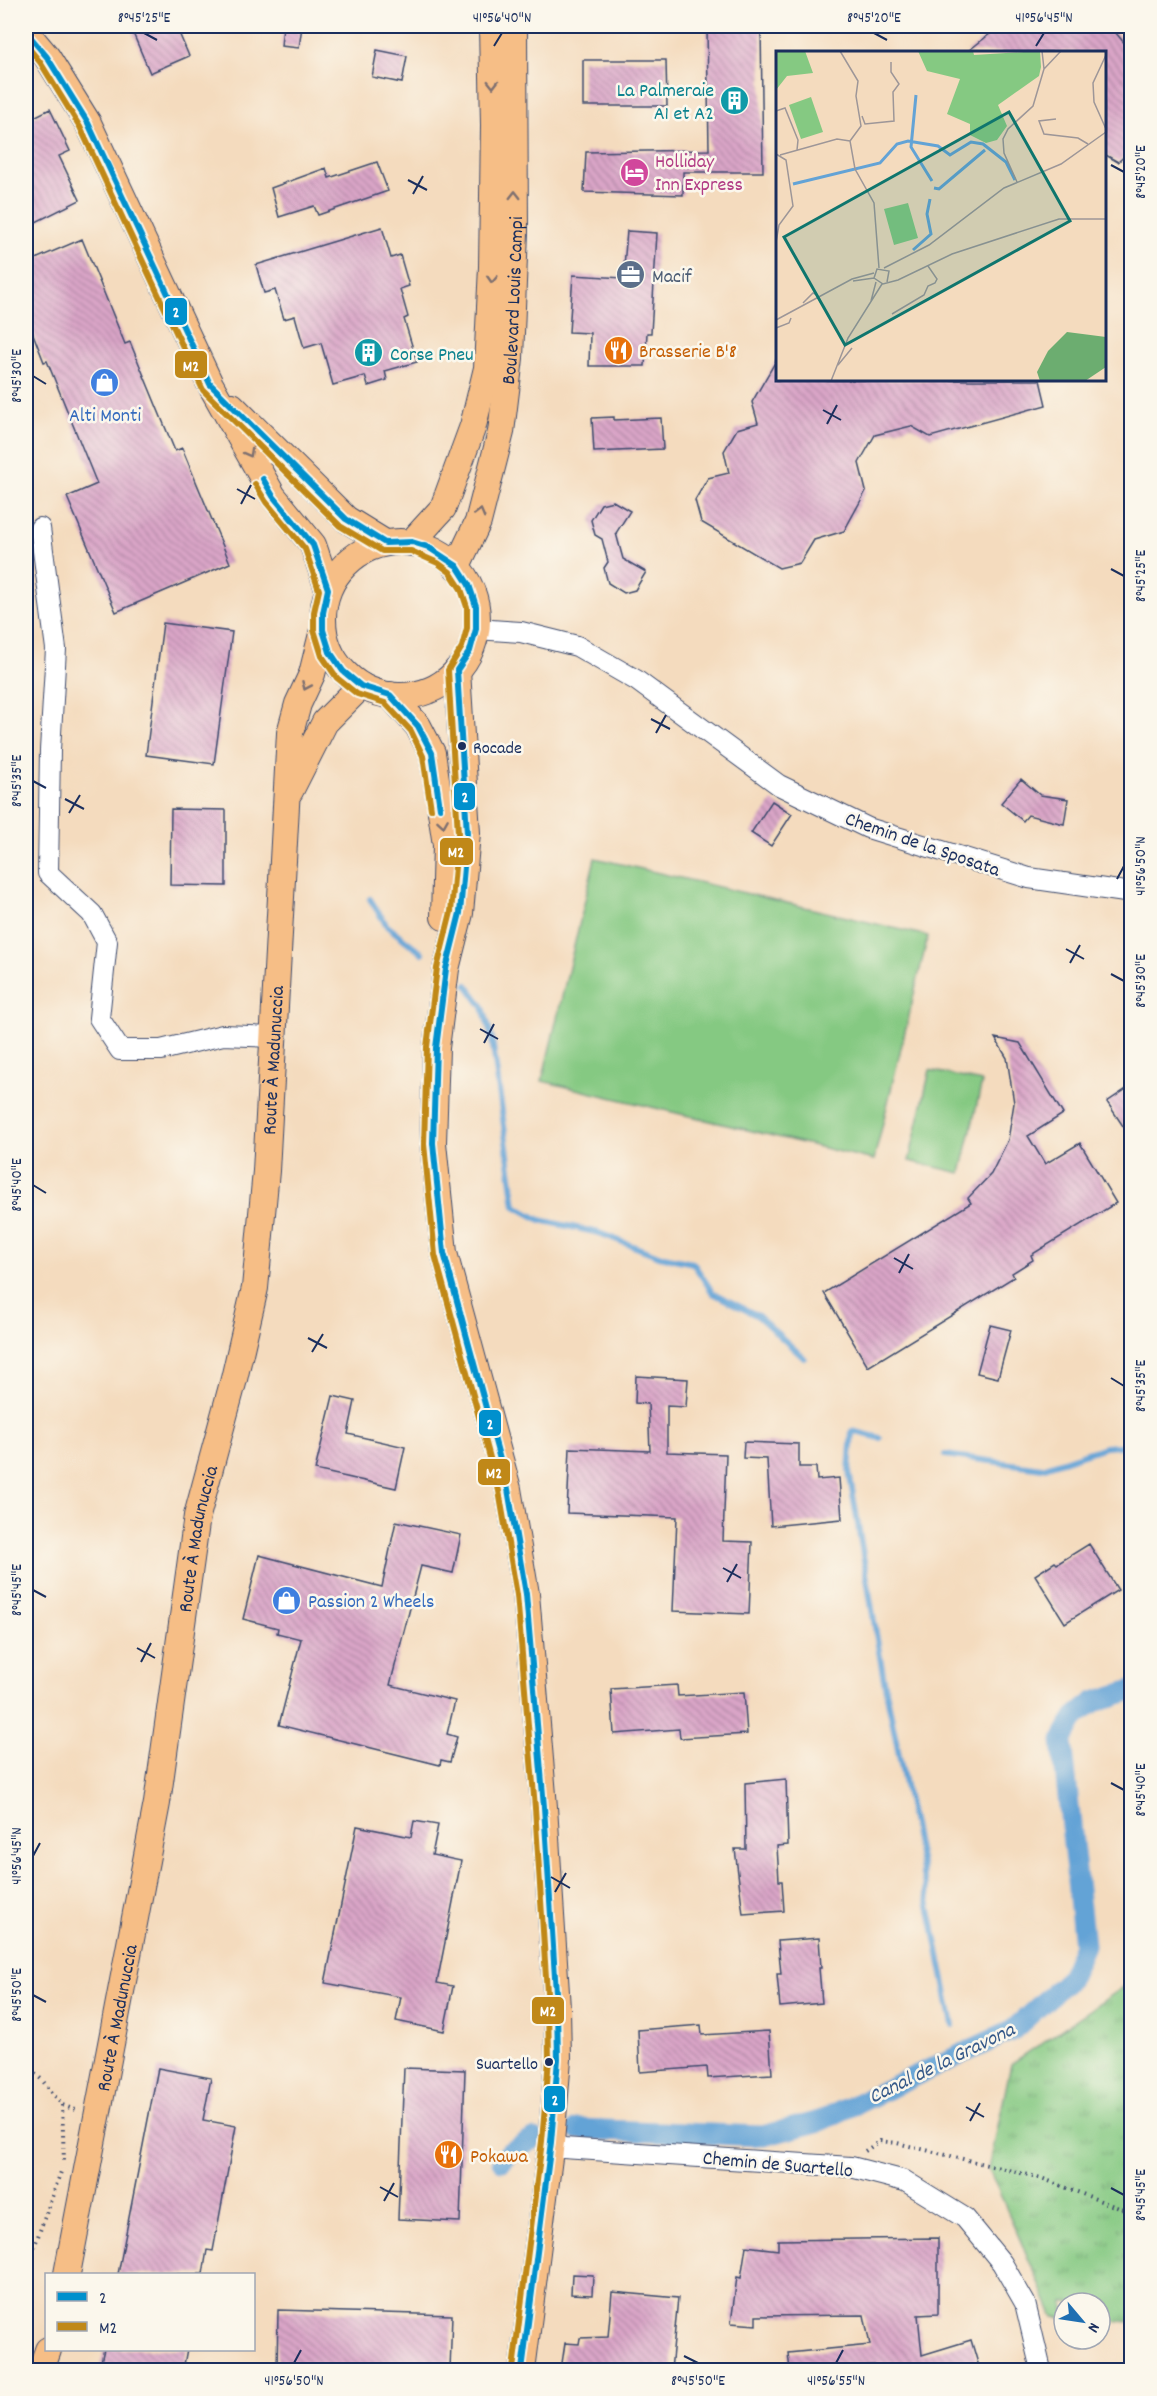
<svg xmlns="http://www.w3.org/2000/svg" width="1157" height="2396" font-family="Dekko,sans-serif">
<defs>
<pattern id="grass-tufts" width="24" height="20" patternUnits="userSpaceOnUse" patternTransform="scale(1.5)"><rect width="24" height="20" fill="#85c982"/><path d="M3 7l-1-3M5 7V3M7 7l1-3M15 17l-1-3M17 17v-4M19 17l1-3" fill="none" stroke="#6ca46e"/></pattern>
<pattern id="building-back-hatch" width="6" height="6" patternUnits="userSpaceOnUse" patternTransform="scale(1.5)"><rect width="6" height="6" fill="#daa5c7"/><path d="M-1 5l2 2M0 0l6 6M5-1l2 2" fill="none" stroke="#b087a5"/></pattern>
</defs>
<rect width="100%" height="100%" fill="#fbf7ec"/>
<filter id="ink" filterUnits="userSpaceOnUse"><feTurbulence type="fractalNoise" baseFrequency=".0167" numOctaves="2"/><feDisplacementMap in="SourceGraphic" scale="12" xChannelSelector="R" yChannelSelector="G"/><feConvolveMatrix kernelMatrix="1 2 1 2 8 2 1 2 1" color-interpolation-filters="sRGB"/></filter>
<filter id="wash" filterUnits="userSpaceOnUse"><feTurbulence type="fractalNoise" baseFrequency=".008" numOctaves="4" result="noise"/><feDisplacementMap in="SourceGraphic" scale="24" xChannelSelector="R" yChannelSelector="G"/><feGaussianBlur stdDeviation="1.35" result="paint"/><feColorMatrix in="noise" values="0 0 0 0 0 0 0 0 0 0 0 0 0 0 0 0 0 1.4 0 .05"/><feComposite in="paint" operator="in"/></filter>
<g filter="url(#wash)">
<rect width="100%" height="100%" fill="#f4dbbe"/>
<path fill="url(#grass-tufts)" stroke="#507c70" stroke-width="1.5" d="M1131,1982v340l-31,-2v-17h-36v15l-10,-1 -65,-148 22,-105z"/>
<path fill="#85c982" stroke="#507c70" stroke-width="1.5" d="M595,858l333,78 -54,224 -332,-79z
M930,1070l52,12 -21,91 -52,-12z"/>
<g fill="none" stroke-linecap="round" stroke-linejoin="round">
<path stroke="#63a3d6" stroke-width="6" d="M370,899l17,27 35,27
M467,985l16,22 9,32 23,167 25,14 59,13 60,23 34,7 20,30 45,23 46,42
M880,1438l-28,-7 -3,40 34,204 70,350
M945,1455l97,13 63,-21 27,-2"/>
<path stroke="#63a3d6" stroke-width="21" d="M577,2129l186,7 57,-15 193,-91 57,-52 14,-33 -22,-204 13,-24 19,-15 38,-12
M502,2161l8,-9 24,-13"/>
</g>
<g id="blocks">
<path fill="url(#building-back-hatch)" d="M130,26h46l13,30 -39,17z
M283,26h19l-3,22 -18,-2z
M1000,26h110l21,25v99l-13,12 -14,-8v-102h-137z
M707,28h54l2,144h-80v23l-99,-3 2,-40 123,-2z
M377,50l30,6 -5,27 -30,-6z
M583,60h83l1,46h-84z
M50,109l20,42 -11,5 21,44 -46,23 -8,-18v-84z
M377,162l11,29 -70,24 -4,-9 -35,11 -8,-29 55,-20 3,10z
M382,227l9,31 9,-3 9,31 -9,3 8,28 -4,2 13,43 -32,9 2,9 -19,6 -3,-10 -32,9 -12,-42 -17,5 -9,-32 -11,3 -9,-29 -11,3 -8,-28z
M627,231l30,2 -6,100h-4l-2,33h-56l1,-33 -21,-1 4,-57 50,3z
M82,239l43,105 5,-2 45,109 7,-3 48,115 -114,49 -49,-115 30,-13 -50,-123 -3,1 -18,-46v-53z
M777,359v21h263l6,25 -116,32 -19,-11 -36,9 -16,28 7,28 -22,40 -30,9 -14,23 -21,5 -78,-46 -6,-22 13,-22 21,-5 -5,-22 13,-22 21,-6 -6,-21z
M614,417v3l47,-2 2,31 -69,3 -2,-34z
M613,501l17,10 -14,22 7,26 23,13 -11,18 -11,3 -16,-10 -4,-15 4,-6 -6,-23 -7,-4 -4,-15 10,-16z
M163,623l69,9 -18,132 -68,-9z
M1021,779l19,16 28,4 -4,25 -36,-9 -5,6 -22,-18z
M772,801l20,13 -21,32 -20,-13z
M171,809l55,1v76l-56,-1z
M995,1038l25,5 43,71 -35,22 17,28 35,-21 36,60 -85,52 2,5 -21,13 2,4 -146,90 -44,-74 147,-90 -3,-5 23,-24 17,-34 6,-37 -7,-45z
M1131,1086v52l-24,-36z
M990,1325l21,5 -13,48 -21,-5z
M636,1376l52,3 -2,28 -19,-1v46l59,2 -3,87 29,1 -3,72 -76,-3 4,-94 -110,-4 3,-65 80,3 -2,-47 -13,-1z
M333,1396l22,5 -7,33 57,13 -9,41 -81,-18z
M744,1442l55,2v23h17l1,13 22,-2 3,41 -71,7 -4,-67 -24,-1z
M396,1521l65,14 -8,38 -32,-7 -31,119 65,16 -8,33 10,3 -7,25 -9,-2 -1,5 -161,-40 22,-86 -24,-6 1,-5 -35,-9 16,-64 123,32z
M1089,1544l29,46 -53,33 -30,-48 20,-13 2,2z
M677,1685l1,11 66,-4 3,42 -67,4 -1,-9 -65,5 -3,-45z
M786,1779l2,66 -11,1 2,35h3l2,30 -41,3 -8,-65h11l-1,-66z
M414,1821l24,4 -6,30 29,6 -24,122 16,3 -9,45 -48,-10 5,-24 -76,-14 32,-157 54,11z
M819,1938l2,30h-2l3,35 -42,4 -3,-33h4l-3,-33z
M701,2025l1,10 67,-4 3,43 -64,4 -1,-11 -67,5 -2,-42z
M158,2068l53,10 -8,42 33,6 -23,125 -6,-1 -4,24h-85z
M404,2068l61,2 -5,152 -62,-3z
M938,2238v76l-20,1 4,40 49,-15 9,30h-105l-1,-5 -84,5 -2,-17 82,-8 -6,-30 -108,1v9l-25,-2 6,-46 4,1 5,-32 32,4v-10z
M572,2274l21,1 -1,20 -21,-1z
M612,2292l66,6 -7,72h-110l4,-27 14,1 1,-6 28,-1z
M278,2310l174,5 -2,55h-173z
M104,2349h83l-4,21h-58l-25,-4z"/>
</g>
</g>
<g filter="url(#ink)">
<use href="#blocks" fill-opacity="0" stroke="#3c496c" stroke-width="1.5"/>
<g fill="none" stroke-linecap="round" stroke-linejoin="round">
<defs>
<path id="minor" d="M40,528l16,121 -6,101 -2,123 44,41 15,28 -8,76 21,32h41l62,-15 50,2
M476,629l45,3 56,14 59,34 143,105 89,43 161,50 103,15
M551,2142l12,6 288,19 54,14 60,37 37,45 23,40 16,67"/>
<g id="major">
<path d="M26,32l21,25 41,66 122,261 63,112 40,49 15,44"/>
<path d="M232,406l114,113 39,24"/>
<path d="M412,542l31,-34 30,-82 14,-58 5,-101 2,-141 -2,-100"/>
<circle cx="400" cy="619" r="77"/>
<path id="s1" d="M457,566l21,-44 23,-90 9,-74 5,-126 -1,-206"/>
<path d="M457,670l10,163 -7,80 -14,56 -10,79 -3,95 11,110 64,236 18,105 18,213 13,201 1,51 -7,83 -29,228"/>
<path d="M390,695l28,31 14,27 14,92 -2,72"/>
<path d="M290,791l35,-69 36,-36"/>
<path id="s2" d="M67,2274l90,-471 40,-287 37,-137 21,-91 11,-117 24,-438 8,-29 14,-30 11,-44"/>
<path d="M41,2370l7,-20"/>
</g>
</defs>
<use href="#minor" stroke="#3c496c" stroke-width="22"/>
<use href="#major" stroke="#3c496c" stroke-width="28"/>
<path stroke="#3c496c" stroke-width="4" stroke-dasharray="1.5 4.5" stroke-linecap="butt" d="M942,26l15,9
M26,2066l16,14 20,25 14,5
M62,2105l2,56
M865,2151l15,-10 17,2 144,35 91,35
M26,2270l36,-101"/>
<use href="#minor" stroke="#fff" stroke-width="20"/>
<use href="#major" stroke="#f6be86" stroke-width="26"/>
<defs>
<path id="bus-1" d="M26,32l21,25 41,66 122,261 136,135 39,24 27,-1 16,5 29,19 12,19 7,21v23l-6,22 -13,19 10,163 -7,80 -14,56 -10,79 -3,95 11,110 64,236 18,105 18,213 13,201 1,51 -7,83 -29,228
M263,479l10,17 40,49 15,44 -5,24v17l7,22 13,19 18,15 29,9 28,31 14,27 8,55"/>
<path id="bus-2" d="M26,45l14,17 40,65 123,263 137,136 42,25h29l27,12 12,9 11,17 6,18v21l-5,19 -14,23 10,163 -7,79 -14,56 -10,79 -3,97 11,111 64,236 18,104 18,213 13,200 1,51 -7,82 -29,228
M255,484l11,18 39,47 14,41 -5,22v18l8,26 15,22 20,16 28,9 26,28 12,25 8,53"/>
</defs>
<use href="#bus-1" stroke="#fbf7ec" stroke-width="10"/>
<use href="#bus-2" stroke="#fbf7ec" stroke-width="10"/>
<use href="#bus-1" stroke="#0090cd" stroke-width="6"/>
<use href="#bus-2" stroke="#c08818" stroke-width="6"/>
</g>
<defs><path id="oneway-chevron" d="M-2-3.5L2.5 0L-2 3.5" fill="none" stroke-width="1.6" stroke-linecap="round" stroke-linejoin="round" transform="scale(1.5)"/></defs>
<g stroke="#7e6f70">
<use href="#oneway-chevron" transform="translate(493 84) rotate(89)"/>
<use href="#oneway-chevron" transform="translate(515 195) rotate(-90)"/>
<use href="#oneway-chevron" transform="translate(492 279) rotate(93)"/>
<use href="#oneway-chevron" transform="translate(249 453) rotate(61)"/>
<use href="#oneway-chevron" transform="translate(480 513) rotate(-75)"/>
<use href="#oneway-chevron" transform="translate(306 686) rotate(114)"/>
<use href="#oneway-chevron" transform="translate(443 823) rotate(81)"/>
</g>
</g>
<path fill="none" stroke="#1b2f5e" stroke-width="2" d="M144,33l13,7M874,33l13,7M494,46l8,-13M1036,46l8,-13M1111,165l13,7M408,180l19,10M413,194l10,-18M33,376l13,8M823,410l18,10M827,424l10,-19M237,489l18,10M241,504l10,-19M1111,569l13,7M651,719l19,10M656,733l10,-18M33,781l13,7M65,799l19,10M69,813l11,-18M1117,879l7,-13M1066,949l18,10M1070,963l10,-18M1111,974l13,7M480,1029l18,10M484,1043l10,-19M33,1185l13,8M894,1258l19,11M899,1273l10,-19M308,1338l19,10M312,1352l11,-18M1111,1378l13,8M723,1568l18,10M727,1582l10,-18M33,1590l13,7M137,1648l18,10M141,1662l10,-19M1111,1783l13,7M33,1856l7,-13M551,1877l19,11M555,1892l11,-19M33,1995l13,7M966,2107l18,10M970,2121l10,-18M380,2187l18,10M1111,2188l13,7M384,2201l10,-18M684,2356l14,7M294,2363l7,-13M836,2363l7,-13"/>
<defs>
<symbol id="building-disc" viewBox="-11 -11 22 22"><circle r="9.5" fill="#0f9aa8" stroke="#fbf7ec"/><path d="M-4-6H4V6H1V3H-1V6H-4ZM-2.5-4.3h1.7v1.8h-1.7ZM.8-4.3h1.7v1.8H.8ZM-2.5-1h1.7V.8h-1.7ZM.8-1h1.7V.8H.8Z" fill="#fff"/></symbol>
<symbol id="hotel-disc" viewBox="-11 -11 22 22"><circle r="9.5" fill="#d1479c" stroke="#fbf7ec"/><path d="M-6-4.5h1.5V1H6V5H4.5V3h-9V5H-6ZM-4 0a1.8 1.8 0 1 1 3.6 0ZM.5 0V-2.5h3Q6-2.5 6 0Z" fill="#fff"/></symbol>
<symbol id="office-disc" viewBox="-11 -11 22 22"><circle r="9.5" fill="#5c6f8a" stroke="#fbf7ec"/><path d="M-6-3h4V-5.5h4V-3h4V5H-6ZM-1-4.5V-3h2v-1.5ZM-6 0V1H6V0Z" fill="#fff"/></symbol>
<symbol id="restaurant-disc" viewBox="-11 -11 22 22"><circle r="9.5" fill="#e8710a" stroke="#fbf7ec"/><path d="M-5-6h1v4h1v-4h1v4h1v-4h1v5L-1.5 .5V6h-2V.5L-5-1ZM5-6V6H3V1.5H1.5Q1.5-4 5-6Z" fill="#fff"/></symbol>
<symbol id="shop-disc" viewBox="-11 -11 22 22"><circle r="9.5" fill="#3f7fe0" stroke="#fbf7ec"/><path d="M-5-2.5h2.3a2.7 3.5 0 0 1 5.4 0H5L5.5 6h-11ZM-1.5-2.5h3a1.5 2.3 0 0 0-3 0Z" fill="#fff"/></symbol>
</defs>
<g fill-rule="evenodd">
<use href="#building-disc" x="718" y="84" width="33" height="33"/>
<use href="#hotel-disc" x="618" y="156" width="33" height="33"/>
<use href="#office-disc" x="614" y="258" width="33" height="33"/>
<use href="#restaurant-disc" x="602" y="334" width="33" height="33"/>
<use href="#building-disc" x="352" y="336" width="33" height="33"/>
<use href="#shop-disc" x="88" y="366" width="33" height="33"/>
<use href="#shop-disc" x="270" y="1584" width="33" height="33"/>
<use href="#restaurant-disc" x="432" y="2138" width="33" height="33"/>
</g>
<g fill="#1b2f5e" stroke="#fbf7ec" stroke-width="2">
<circle cx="462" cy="746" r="5"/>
<circle cx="549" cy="2062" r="5"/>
</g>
<g text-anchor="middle" stroke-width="5" stroke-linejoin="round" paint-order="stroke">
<g font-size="18" fill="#1b2f5e" stroke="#fbf7ec" text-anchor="start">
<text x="473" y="753">Rocade</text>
<text x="538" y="2069" text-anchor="end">Suartello</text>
</g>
<g font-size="20" fill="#0d838f" stroke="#fbf7ec" text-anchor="end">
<text x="714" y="96">La Palmeraie<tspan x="714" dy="23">A1 et A2</tspan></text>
<text x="390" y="360" text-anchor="start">Corse Pneu</text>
</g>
<g font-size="20" fill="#b23c85" stroke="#fbf7ec" text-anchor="start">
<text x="655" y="167">Holliday<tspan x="655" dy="23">Inn Express</tspan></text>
</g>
<g font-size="20" fill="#4e5e75" stroke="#fbf7ec" text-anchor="start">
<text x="652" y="282">Macif</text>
</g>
<g font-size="20" fill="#1b2f5e" stroke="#fbf7ec">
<text dy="7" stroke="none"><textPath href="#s1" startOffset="274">Boulevard Louis Campi</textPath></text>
<text transform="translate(923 843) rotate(19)" y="7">Chemin de la Sposata</text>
<text dy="7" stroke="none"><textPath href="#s2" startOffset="1233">Route À Madunuccia</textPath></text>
<text dy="7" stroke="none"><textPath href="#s2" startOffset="747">Route À Madunuccia</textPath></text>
<text dy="7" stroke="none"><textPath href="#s2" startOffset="261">Route À Madunuccia</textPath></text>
<text transform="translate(778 2163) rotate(5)" y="7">Chemin de Suartello</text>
</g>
<g font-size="20" fill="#c56008" stroke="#fbf7ec" text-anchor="start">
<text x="639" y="357">Brasserie B'8</text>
<text x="470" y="2162">Pokawa</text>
</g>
<g font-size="20" fill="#366cbe" stroke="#fbf7ec">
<text x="105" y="421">Alti Monti</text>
<text x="308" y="1607" text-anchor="start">Passion 2 Wheels</text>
</g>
<g font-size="21" font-style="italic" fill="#345888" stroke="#fbf7ec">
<text transform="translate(941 2062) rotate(-26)" y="7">Canal de la Gravona</text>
</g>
</g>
<g transform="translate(776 51)">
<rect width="330" height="330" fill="#f4dbbe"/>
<path d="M0,0h29l8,22 -26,3 -11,14zM142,0h55l1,4 66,-4 1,16 -2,9 -41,29 9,21 -10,14 -11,3 -16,-8v-11l-23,-10 13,-35 -33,-8z" fill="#85c982"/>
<path d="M291,281l39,5v30l-21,14h-45l-3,-9 11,-21z" fill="#6cad70"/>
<path d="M35,46l12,35 -22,7 -12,-34zM132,152l10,35 -24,7 -10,-36z" fill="#85c982"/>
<path fill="none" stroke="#63a3d6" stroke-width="3" d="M140,44l-5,52 21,34M17,133l87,-21 17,-19 11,-3 30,5 12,9 21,-13 12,2 23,18 9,18M158,137l5,1 46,-39M137,199l18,-16 -4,-20 3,-15"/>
<path fill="none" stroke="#9d9698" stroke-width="1.5" d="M64,0l18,30 -2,15 5,30 -11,15 5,28 19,34 5,65M330,4l-13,28 1,19 12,27M268,18l17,-18M0,60l9,-3 13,32 -1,10M86,65l3,8 29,-3 -1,-29 6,-8 -8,-12v-10M280,68l-17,2 5,13 34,4 10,6M0,103l10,6 7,46 -14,19 -3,17M4,104l57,-16 13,2M241,131l-13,-29 -1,-14 5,-10 25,-23 11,-37 -2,-18M108,217l45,-23 75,-57 57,-24 45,-32M77,230l21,-3M111,231l2,-11 -12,-2 -3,9 9,6 15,-4 54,-26 107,-35h47M95,250l5,-19M27,252l10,-10 4,2M116,263l32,-19 4,-9 7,-3 2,-4 -9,-13M0,269l76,-41 22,-6M0,277l13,-5 2,-5M62,314l14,-17M55,330l17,-43 34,-54"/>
<path fill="#0f766e" fill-opacity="0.15" stroke="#0f766e" stroke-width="3" d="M233,61l61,109 -225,124 -61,-108z"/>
<rect width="330" height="330" fill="none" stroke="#1b2f5e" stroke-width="3"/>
</g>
<g stroke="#fbf7ec" stroke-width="2">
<rect x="164" y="297" width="24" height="29" rx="6" fill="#0090cd"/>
<rect x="174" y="350" width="34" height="29" rx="6" fill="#c08818"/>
<rect x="453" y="782" width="23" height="29" rx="6" fill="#0090cd"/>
<rect x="439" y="837" width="35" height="29" rx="6" fill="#c08818"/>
<rect x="478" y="1409" width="24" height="28" rx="6" fill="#0090cd"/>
<rect x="477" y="1458" width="34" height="28" rx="6" fill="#c08818"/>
<rect x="531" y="1996" width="34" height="29" rx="6" fill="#c08818"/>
<rect x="543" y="2085" width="23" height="28" rx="6" fill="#0090cd"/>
</g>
<g font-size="16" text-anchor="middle" font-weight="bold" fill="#fff">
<text x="176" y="317">2</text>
<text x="191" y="371">M2</text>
<text x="465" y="802">2</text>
<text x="456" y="857">M2</text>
<text x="490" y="1429">2</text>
<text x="494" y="1478">M2</text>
<text x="548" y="2016">M2</text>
<text x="555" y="2105">2</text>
</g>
<rect width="1157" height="2396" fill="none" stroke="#fbf7ec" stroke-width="66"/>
<rect x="45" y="2273" width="210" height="78" fill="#fbf7ec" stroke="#a1a7b3" stroke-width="1.5"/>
<rect x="57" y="2292" width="30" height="9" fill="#0090cd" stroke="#a1a7b3" stroke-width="1.5"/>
<text x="99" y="2303" font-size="18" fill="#1b2f5e">2</text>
<rect x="57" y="2322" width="30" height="9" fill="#c08818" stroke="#a1a7b3" stroke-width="1.5"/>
<text x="99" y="2333" font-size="18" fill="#1b2f5e">M2</text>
<g transform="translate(1082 2321) rotate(119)"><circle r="28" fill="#fbf7ec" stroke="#a1a7b3" stroke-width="1.5"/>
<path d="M0-4.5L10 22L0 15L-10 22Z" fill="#1f6fb2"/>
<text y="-9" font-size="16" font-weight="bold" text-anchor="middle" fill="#1b2f5e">N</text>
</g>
<rect x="33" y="33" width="1091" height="2330" fill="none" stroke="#1b2f5e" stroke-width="2"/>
<g font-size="15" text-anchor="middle" fill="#1b2f5e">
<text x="144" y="22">8°45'25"E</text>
<text x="502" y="22">41°56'40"N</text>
<text x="874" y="22">8°45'20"E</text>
<text x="1044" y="22">41°56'45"N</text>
<text transform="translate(1140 172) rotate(-90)" y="5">8°45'20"E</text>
<text transform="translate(16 376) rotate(-90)" y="5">8°45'30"E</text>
<text transform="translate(1140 576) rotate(-90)" y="5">8°45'25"E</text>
<text transform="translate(16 781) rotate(-90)" y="5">8°45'35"E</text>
<text transform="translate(1140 866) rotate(-90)" y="5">41°56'50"N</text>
<text transform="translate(1140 981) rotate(-90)" y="5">8°45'30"E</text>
<text transform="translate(16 1185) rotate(-90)" y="5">8°45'40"E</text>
<text transform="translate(1140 1386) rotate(-90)" y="5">8°45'35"E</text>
<text transform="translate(16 1590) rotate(-90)" y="5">8°45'45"E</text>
<text transform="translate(1140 1790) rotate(-90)" y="5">8°45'40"E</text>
<text transform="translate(16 1856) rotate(-90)" y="5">41°56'45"N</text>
<text transform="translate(16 1995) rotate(-90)" y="5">8°45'50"E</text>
<text transform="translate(1140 2195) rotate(-90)" y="5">8°45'45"E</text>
<text x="294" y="2385">41°56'50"N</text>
<text x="698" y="2385">8°45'50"E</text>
<text x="836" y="2385">41°56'55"N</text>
</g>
</svg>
